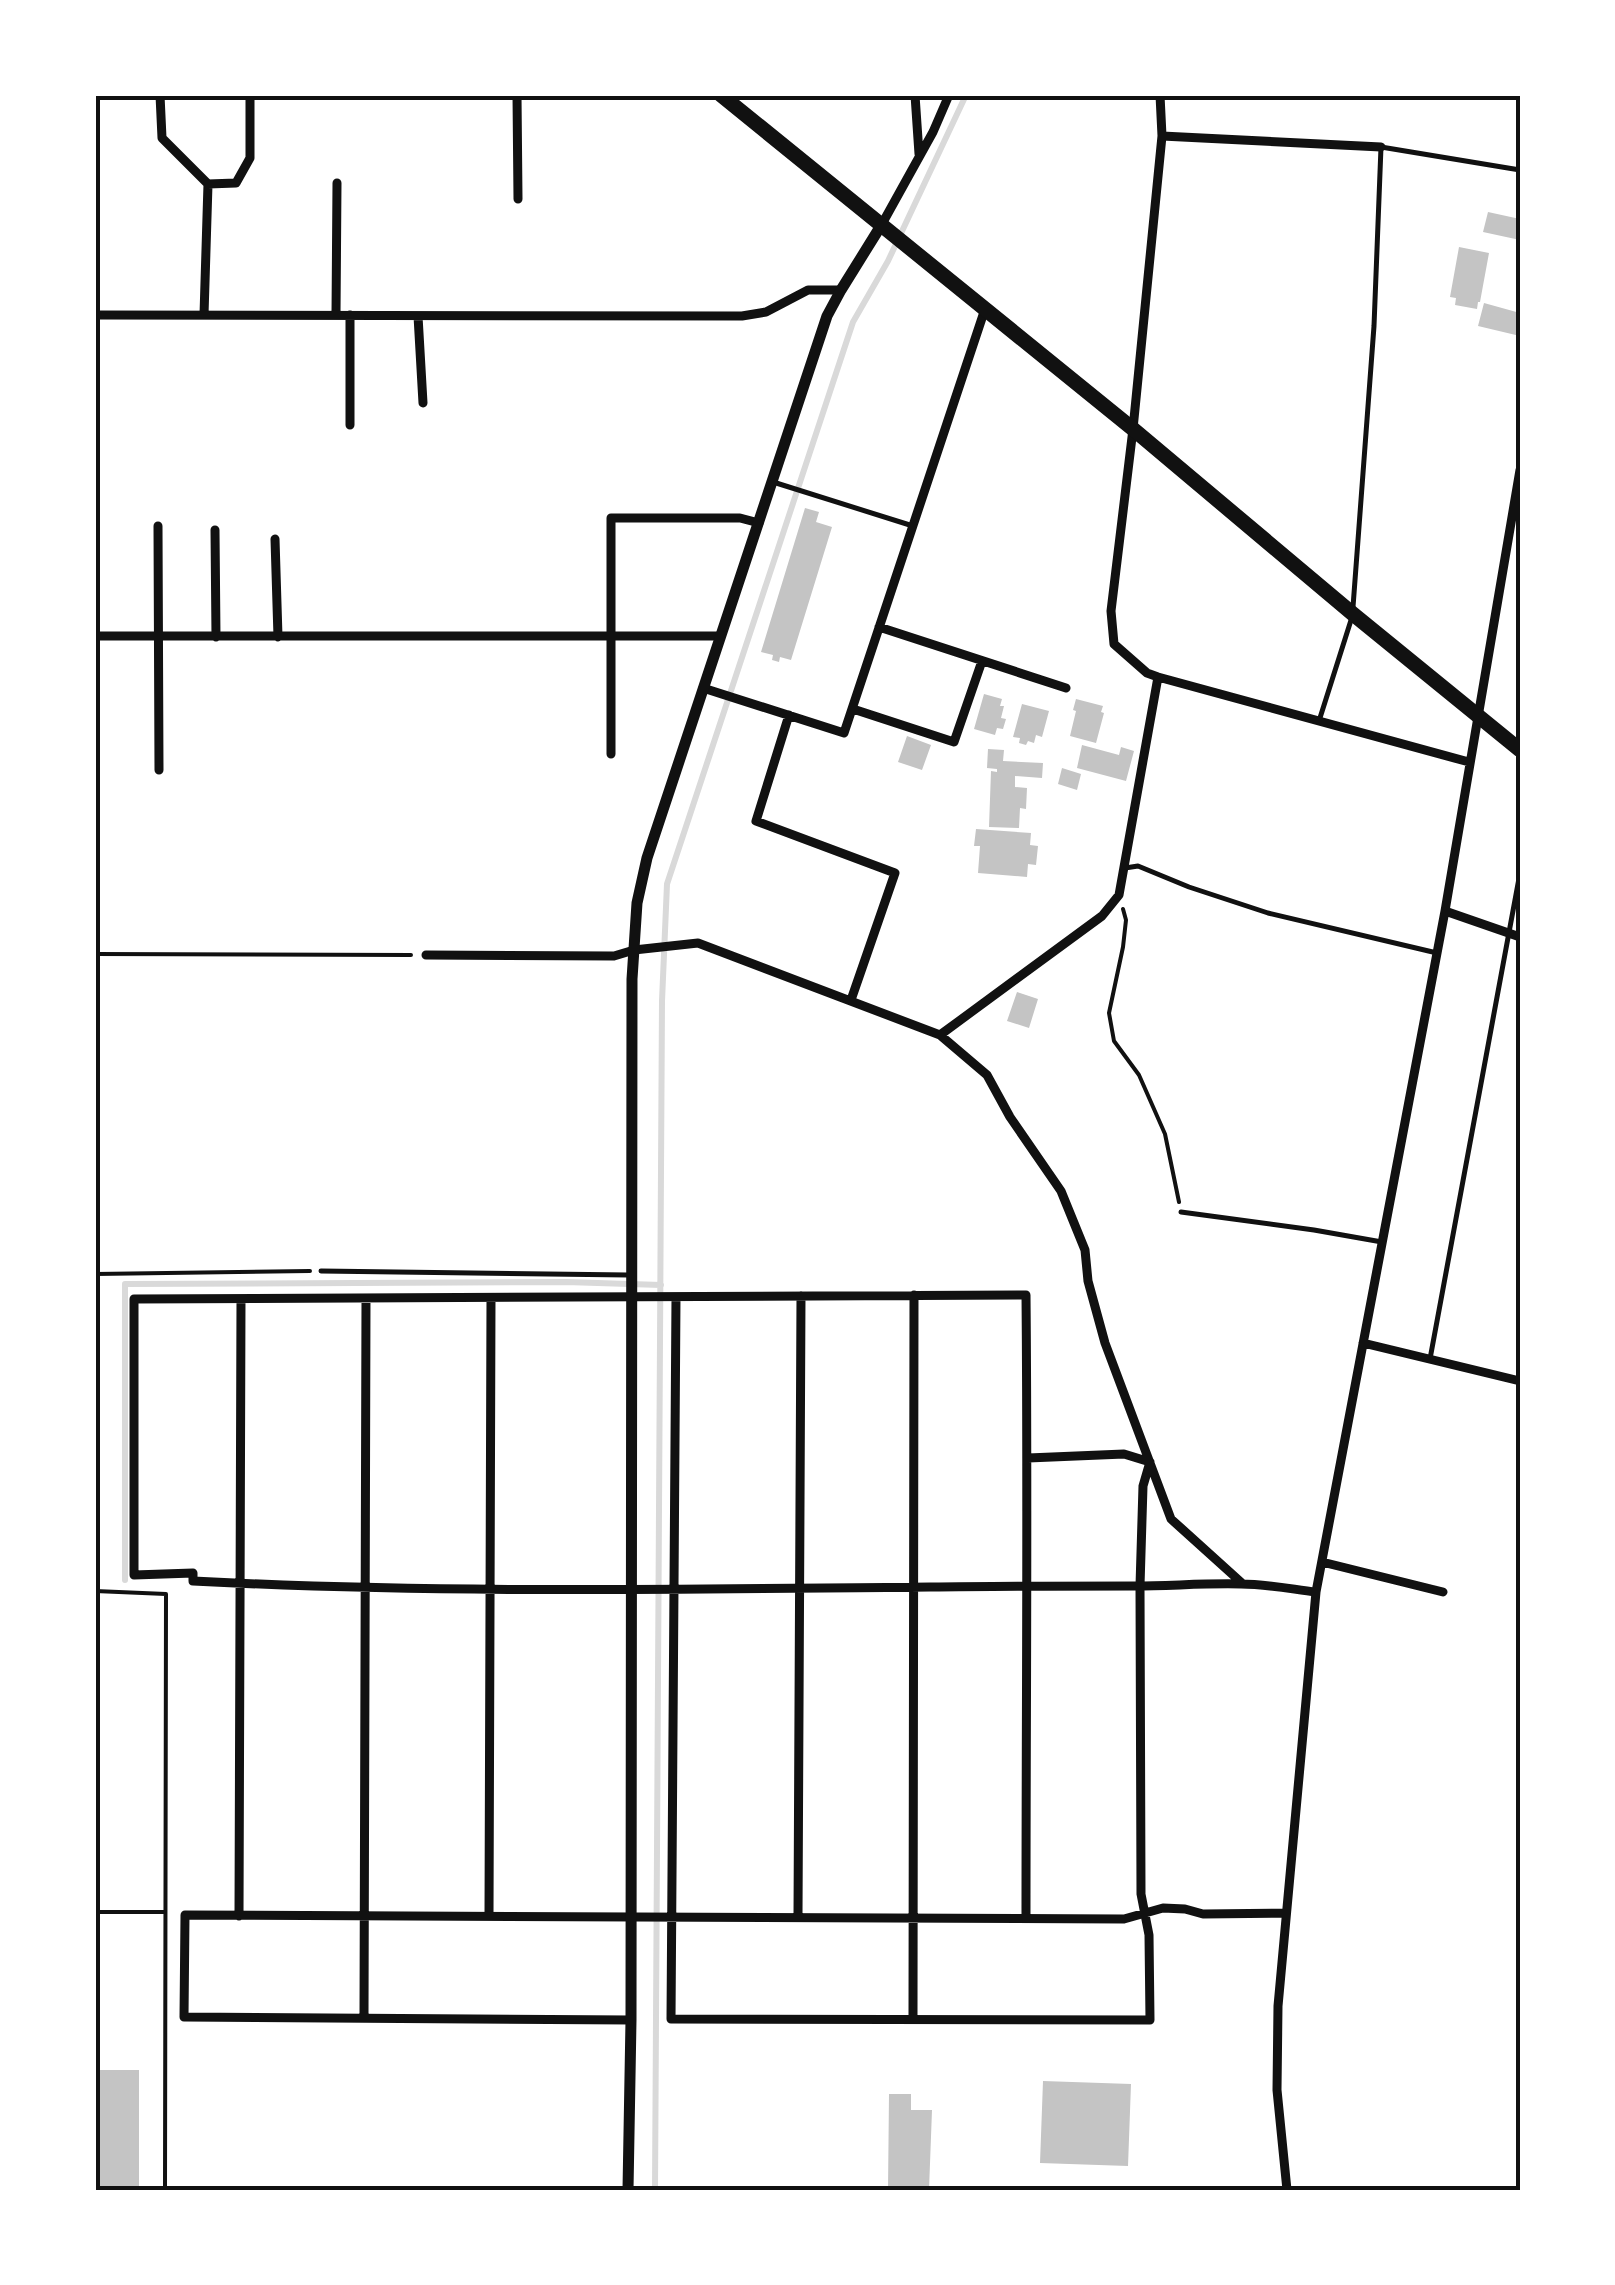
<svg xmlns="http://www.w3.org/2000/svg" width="1615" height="2285" font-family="Cabin,sans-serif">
<rect width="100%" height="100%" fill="#fff"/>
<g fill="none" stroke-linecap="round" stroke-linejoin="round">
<path stroke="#d9d9d9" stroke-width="6" d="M125,1580v-296l441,-2 95,3
M655,2190l7,-1189 5,-117 186,-562 35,-61 78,-166"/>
</g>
<path fill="#c4c4c4" d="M1488,212l32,7v21l-37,-8z
M1459,247l30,6 -9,49h-2l-1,7 -22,-4 1,-7 -6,-1z
M1484,303l36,10v23l-42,-10z
M805,508l14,4 -3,10 16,5 -41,133 -11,-3 -1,5 -7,-2 1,-5 -12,-3z
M984,694l18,5 -2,7h4l-3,12 5,1 -3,10 -6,-1 -2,7 -21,-6z
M1076,699l27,7 -2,6 3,1 -8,30 -26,-7 6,-25 -3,-1z
M1022,704l27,7 -7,26 -6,-2 -2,8 -6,-2 -2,4 -7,-2 1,-5 -7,-1z
M907,736l24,9 -9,25 -24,-8z
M1082,745l37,10 2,-8 13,4 -8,30 -49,-13z
M988,749l16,1 -1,11 40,2 -1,15 -27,-2v11l12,1 -1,21 -6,-1 -1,20 -30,-1 2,-56 6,1v-3l-10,-1z
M1062,768l19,6 -4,16 -19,-6z
M976,829l55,4 -1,12 8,1 -2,19 -8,-1 -1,13 -49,-4 2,-27h-6z
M1017,992l21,7 -9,29 -22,-7z
M95,2070h44v120h-44z
M1043,2081l88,3 -3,82 -88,-3z
M889,2094h22v16h21l-3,80h-41z"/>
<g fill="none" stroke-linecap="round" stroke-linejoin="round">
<path stroke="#111" stroke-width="4" d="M1123,909l3,11 -3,27 -14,66 5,28 25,34 26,59 14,68
M95,954l316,1
M95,1274l215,-3
M95,1591l71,3 -1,596
M95,1912h69"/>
<path stroke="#111" stroke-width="5" d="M773,482l140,44
M1353,607l21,-281 7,-179 139,23
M1319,721l33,-104
M1125,868l13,-2 51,21 79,26 169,40
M1181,1212l133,18 68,12
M321,1271l307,4
M1430,1359l90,-486"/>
<path stroke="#111" stroke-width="9" d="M160,95l2,43 46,46 -4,131
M517,95l1,104
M915,95l4,59
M1160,95l2,41 -29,293 -22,182 3,33 33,29 11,4 311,85
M1162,136l219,11
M208,184l28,-1 14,-25v-63
M882,224l51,-92 16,-37
M95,315l647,1 24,-4 42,-22h33
M336,315l1,-132
M350,315v110
M418,316l5,87
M158,526l1,244
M215,530l1,107
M275,539l3,98
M879,627l187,61
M95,636h626
M703,688l141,45 141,-424
M853,709l101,33 28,-81
M789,715l-33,106 139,52 -44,127
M611,754v-236h129l19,5
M1445,911l75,26
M426,955l188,1 20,-6 64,-7 242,92 47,40 23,42 51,74 24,59 3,31 17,62 66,176 72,65
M940,1035l162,-119 17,-21 39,-218
M676,1297l-5,722 479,1 -1,-85 -8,-41 -1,-308 3,-100 7,-24 -26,-8 -96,4
M1363,1343l157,38
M1322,1562l121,30
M239,1916l2,-617
M489,1916l2,-618
M798,1916l3,-620
M1026,1917c0,-207 2,-414 0,-622l-892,4v276l59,-2v8c245,13 491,8 737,6 68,-1 136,-1 205,-1 35,0 70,-3 106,-2 25,0 50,5 75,8
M364,2017l2,-719
M913,2019l1,-724
M631,2020l-447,-3 1,-102 939,4 39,-11 22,1 18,5 83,-1
M1287,2190l-10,-100 1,-84 38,-414 129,-681 75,-441"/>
<path stroke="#111" stroke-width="11" d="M628,2190l3,-170 1,-1041 5,-76 10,-45 180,-542 14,-26 41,-66"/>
<path stroke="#111" stroke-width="15" d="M721,95l412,334 220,185 167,136"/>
</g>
<rect width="1615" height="2285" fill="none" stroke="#ffffff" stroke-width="195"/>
<rect x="98" y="98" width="1420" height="2090" fill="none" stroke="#111" stroke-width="4"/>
</svg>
